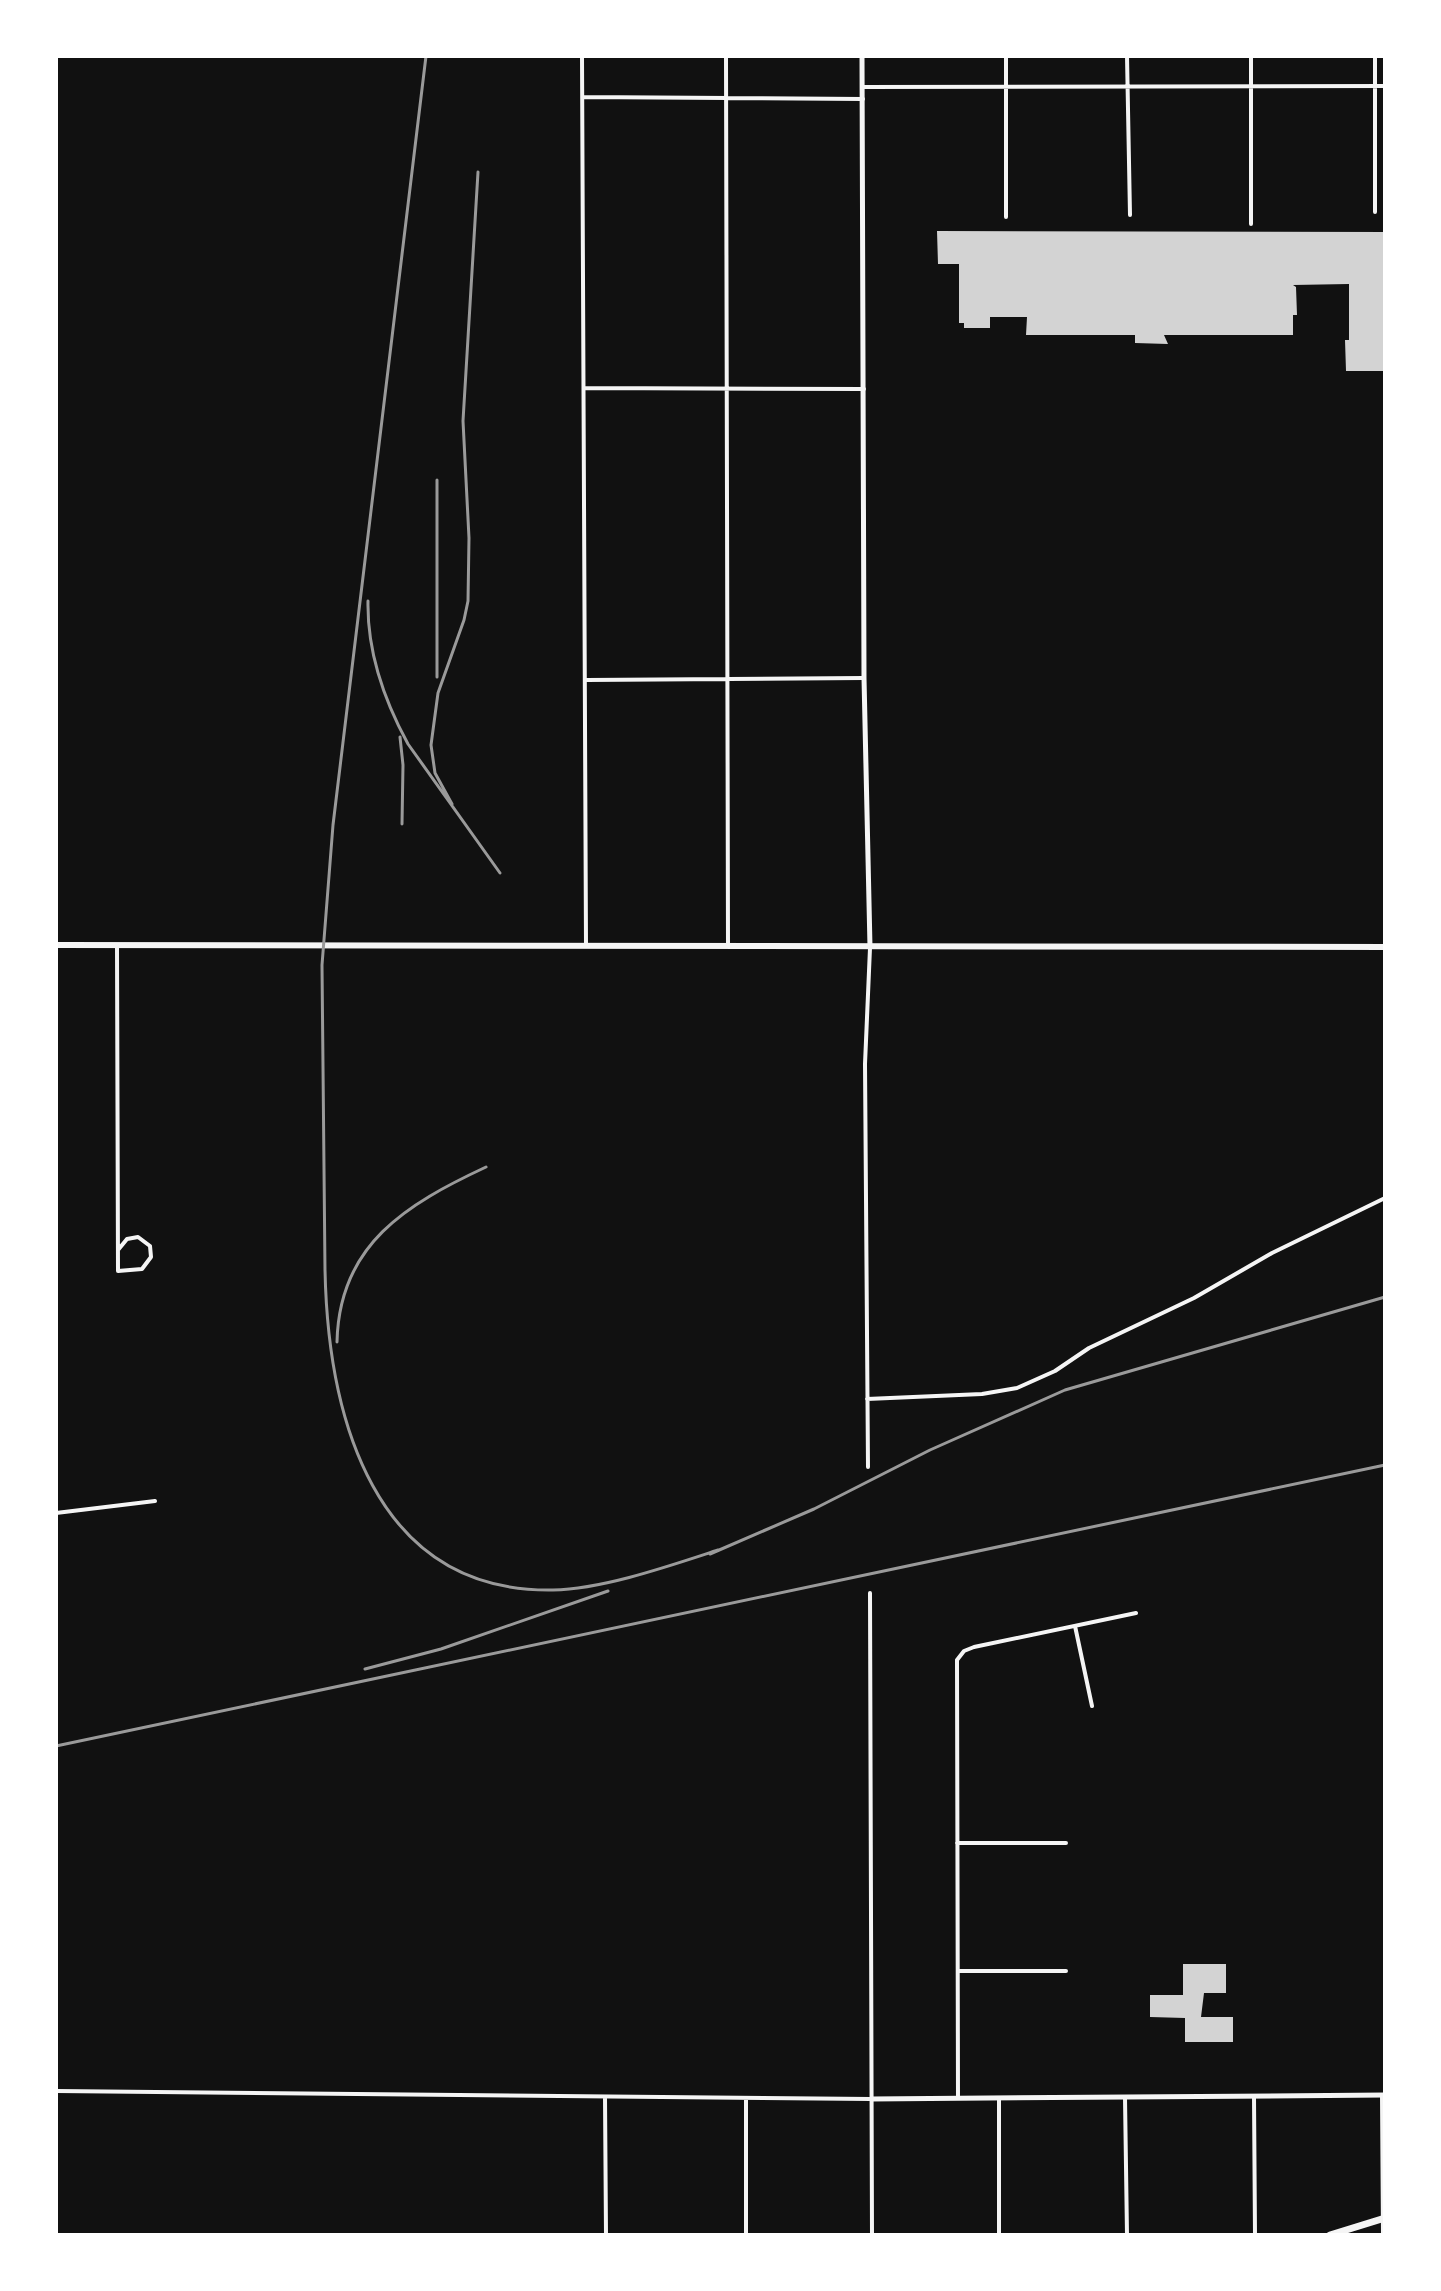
<svg xmlns="http://www.w3.org/2000/svg" width="1441" height="2291" font-family="Commissioner,sans-serif">
<rect width="100%" height="100%" fill="#111"/>
<path fill="#d3d3d3" d="M937,231l448,1v139h-39l-1,-31h4v-56l-56,1 3,2 1,28h-4v20h-129l4,9 -33,-1v-8h-109l1,-18h-37v11h-26v-5h-5v-59h-21z
M1183,1964h43v29h-22l-3,24h32v25h-48v-24l-35,-1v-22h33z"/>
<g fill="none" stroke-linecap="round" stroke-linejoin="round">
<path stroke="#f5f5f5" stroke-width="4" d="M582,56l4,890
M726,56l2,889
M1006,56v161
M1127,56l3,159
M1251,56v168
M1375,56v156
M863,87l522,-1
M583,97l280,2
M585,388l279,1
M587,680l277,-2
M117,945l1,326 24,-2 9,-12 -1,-11 -12,-9 -11,2 -9,11
M867,1399l115,-5 35,-6 38,-17 34,-23 105,-50 78,-45 113,-55
M868,1467l-3,-403 5,-116
M56,1513l99,-12
M870,1593l2,642
M1075,1626l17,80
M957,1843h109
M958,1971h108
M56,2091l815,8
M1382,2095l1,140
M605,2097l1,138
M1254,2097l1,138
M746,2098v137
M958,2098l-1,-438 7,-9 10,-4 162,-34
M999,2098v137
M1125,2098l2,137"/>
<path stroke="#f5f5f5" stroke-width="5" d="M862,56l2,622 6,269
M871,2099l514,-4"/>
<path stroke="#f5f5f5" stroke-width="6" d="M56,945l1329,2"/>
<path stroke="#f5f5f5" stroke-width="7" d="M1330,2235l55,-17"/>
<path stroke="#9a9a9a" stroke-width="3" d="M426,56l-93,769 -11,140 3,305c3,145 48,323 228,320 50,-1 116,-24 165,-40
M368,601c-1,51 16,99 40,143l92,129
M437,677v-197
M400,737l3,28 -1,59
M452,804l-17,-31 -4,-28 7,-52 26,-73 4,-19 1,-63 -6,-117 15,-249
M337,1342c2,-98 70,-138 149,-175
M710,1554l104,-45 116,-59 135,-60 320,-93
M365,1669l76,-20 167,-58
M56,1746l1329,-281"/>
</g>
<rect width="1441" height="2291" fill="none" stroke="#ffffff" stroke-width="116"/>
</svg>
